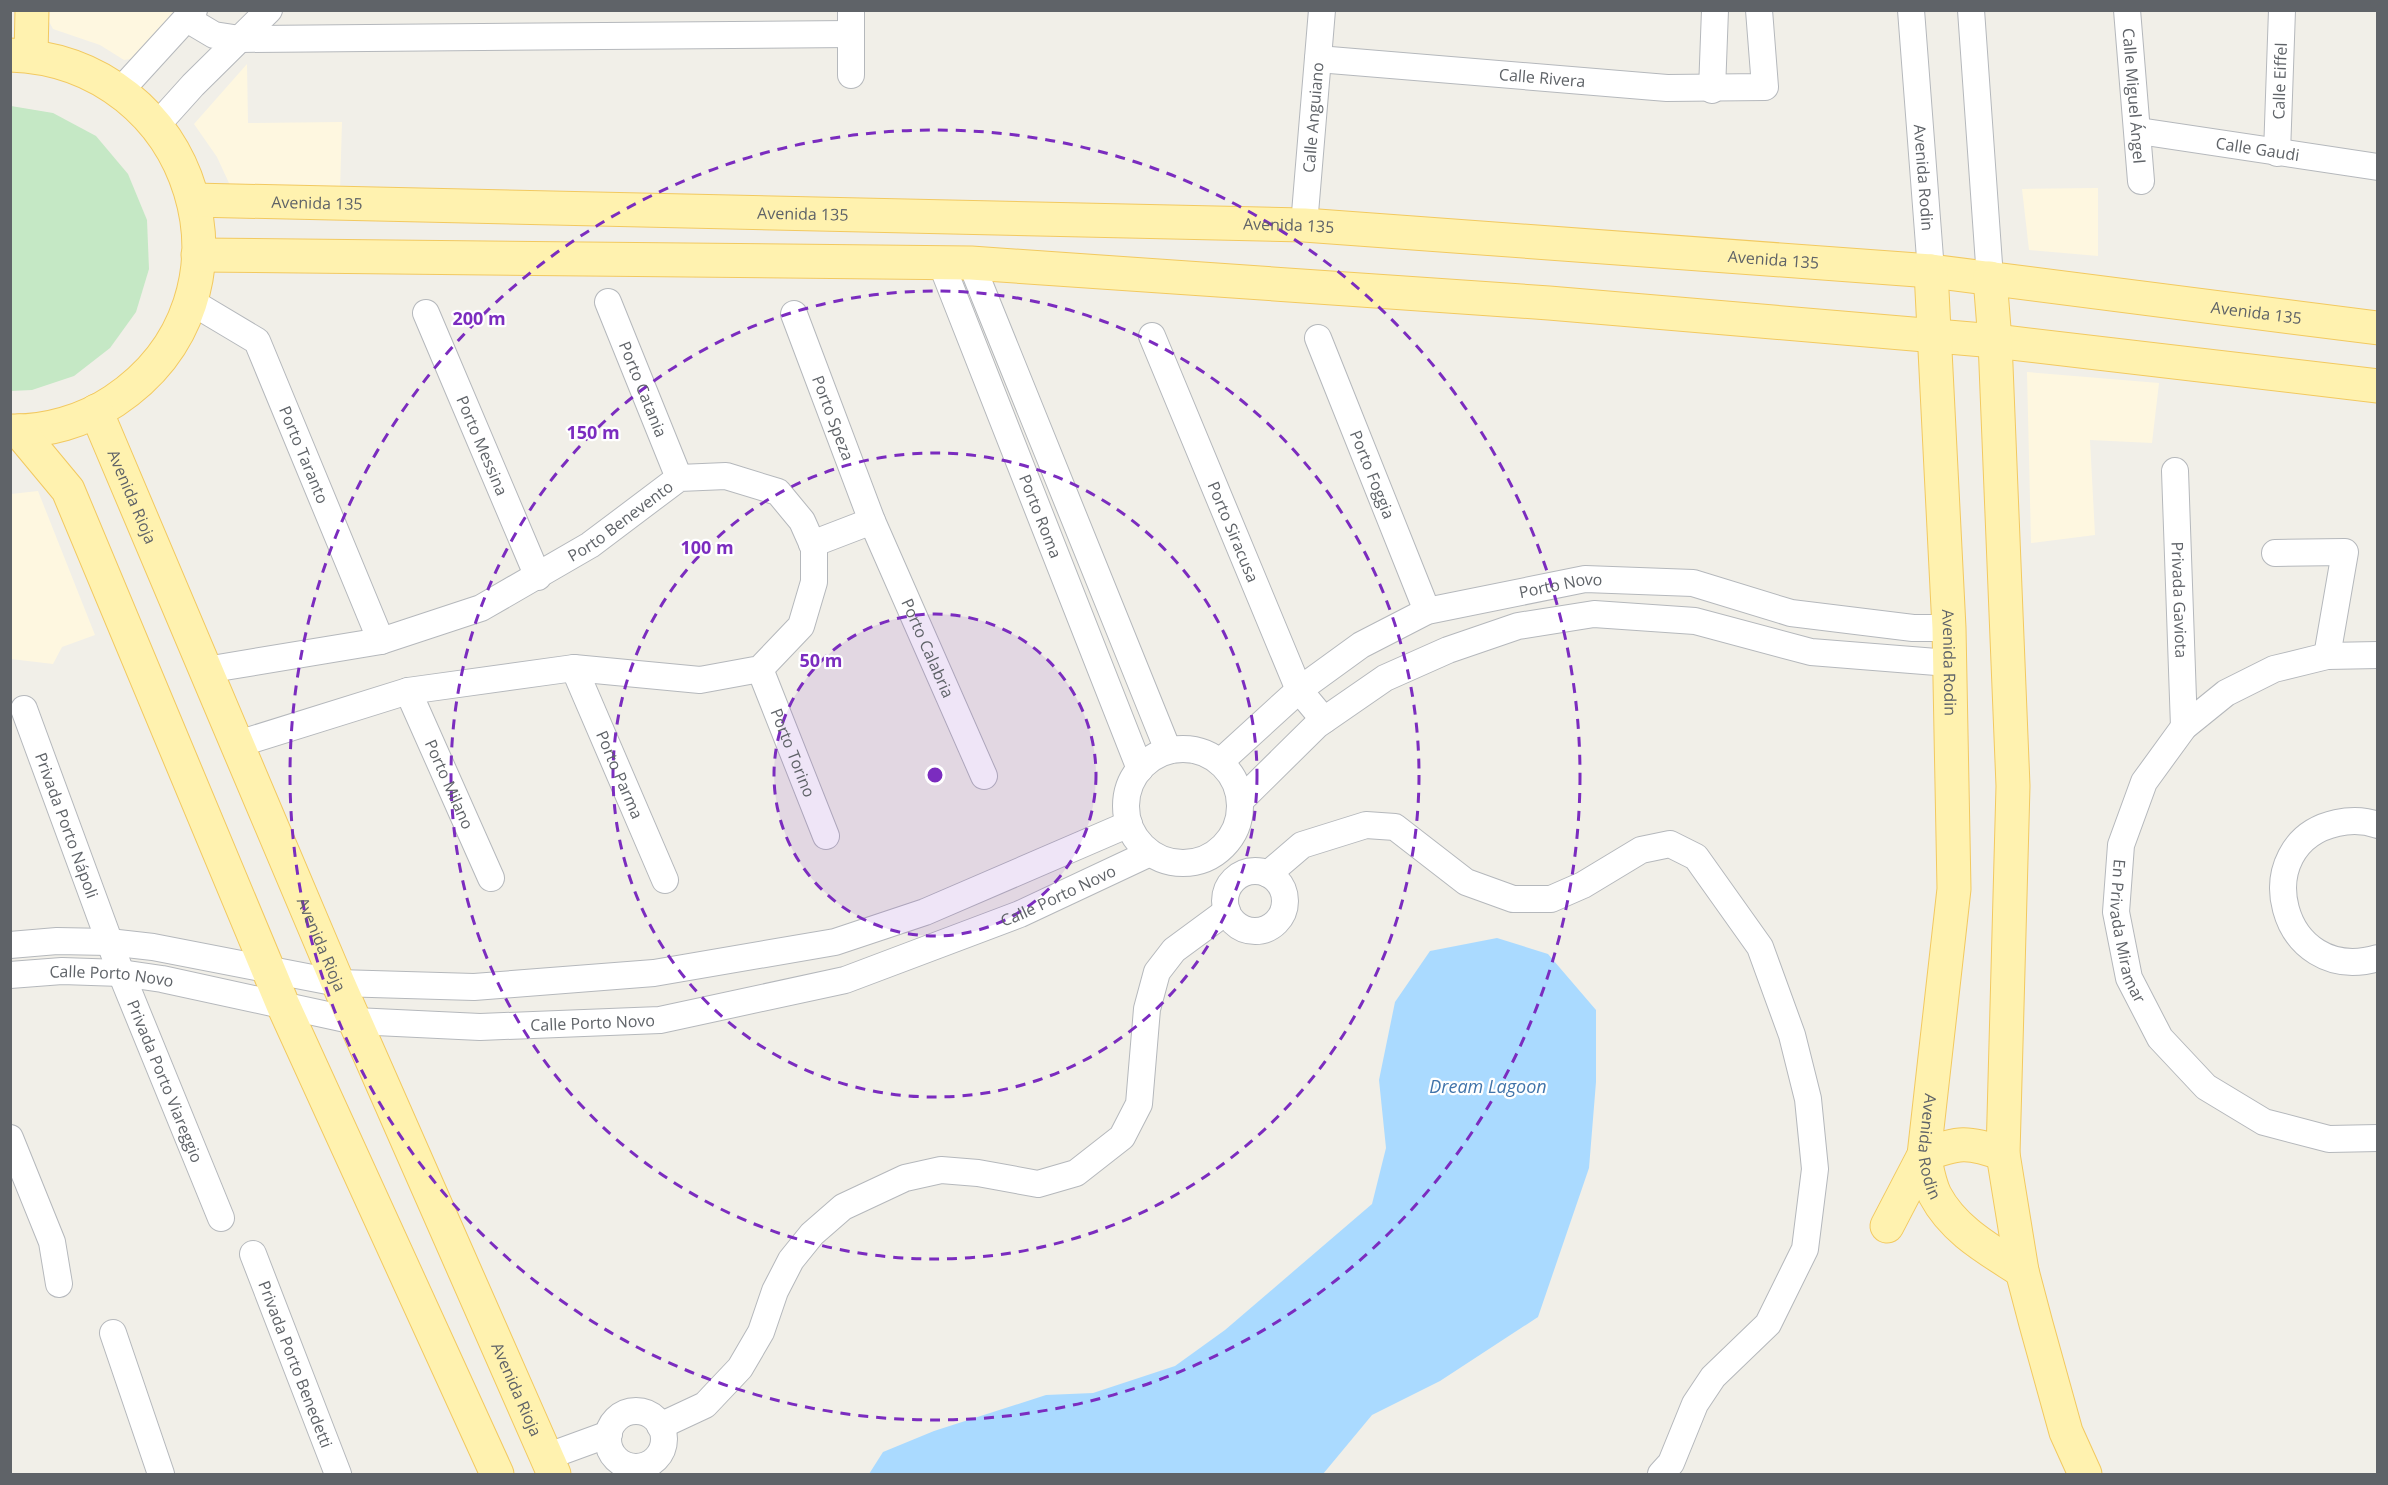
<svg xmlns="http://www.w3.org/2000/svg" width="2388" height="1485" font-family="'Open Sans',sans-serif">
<rect width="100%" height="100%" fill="#f1efe8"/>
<path fill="#fef7e0" d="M46,10l131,1 -39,47 -14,2 -24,-15 -47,-16 -8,-15z
M247,64l1,59 94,-1 -2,69 -106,3 -17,-37 -23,-33z
M2098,188v68l-69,-6 -7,-61z
M2027,372l132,11 -7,60 -62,-3 5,95 -64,8z
M38,491l57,144 -33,12 -9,17 -42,-5v-165z"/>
<path fill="#c5e8c5" d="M11,106l42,7 43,23 32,38 19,46 2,49 -13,43 -26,36 -36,28 -42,14 -21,1z"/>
<path fill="#aadaff" d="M1497,938l51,16 48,56v72l-7,86 -51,149 -98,64 -68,34 -49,59h-454l14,-22 51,-21 112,-36 47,-2 82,-27 50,-36 147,-126 14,-56 -7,-68 16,-78 35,-51z"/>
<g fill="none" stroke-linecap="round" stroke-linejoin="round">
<defs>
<g id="minor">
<path d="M851,10v65"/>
<path id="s1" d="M1911,10l20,261"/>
<path d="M1971,10l19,268"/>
<path id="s2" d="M2127,10l14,171"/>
<path d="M187,19l27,16 26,4 611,-5"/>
<path id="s3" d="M1318,59l349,29 98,-1 -6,-77"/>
<path d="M121,90l73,-80"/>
<path d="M1712,90l3,-80"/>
<path d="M157,125l36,-40 76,-75"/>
<path id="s4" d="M2139,131l239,36"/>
<path id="s5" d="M2277,153l5,-143"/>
<path id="s6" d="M1304,225l18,-215"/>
<path id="s7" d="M941,263l199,506"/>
<path d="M971,263l197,487"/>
<path id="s8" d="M190,301l67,40 124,300"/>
<path id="s9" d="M608,302l71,176"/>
<path id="s10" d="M426,313l112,264"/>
<path id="s11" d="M794,314l78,207 112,255"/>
<path id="s12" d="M1152,336l147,354 25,30"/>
<path id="s13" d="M1318,338l109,273"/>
<path id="s14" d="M2175,471l9,256"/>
<path d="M812,544l60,-23"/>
<path d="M2275,553l70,-1 -18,104"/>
<path id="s15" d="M2378,655l-51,1 -53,13 -48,24 -42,34 -40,55 -23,63 -5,67 13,66 31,60 46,49 58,35 65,17 49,-1"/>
<path id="s16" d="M574,668l91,212"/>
<path id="s17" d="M760,669l66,167"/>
<path id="s18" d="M206,670l175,-29 100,-33 109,-63 89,-67 47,-2 52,16 24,29 12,27v34l-13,44 -41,43 -60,11 -126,-12 -166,23 -170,53"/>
<path id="s19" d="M408,691l83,187"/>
<path id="s20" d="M24,709l97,264 100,245"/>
<circle cx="1183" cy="806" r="57"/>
<path id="s21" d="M1220,762l79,-72 62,-45 66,-34 158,-32 108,4 98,30 122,15h36"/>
<path d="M1240,801l77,-76 68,-47 63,-28 70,-24 76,-12 101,7 116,31 138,11"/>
<path d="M2378,825c-14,-5 -28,-5 -41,-2 -92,20 -58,164 41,135"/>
<circle cx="1255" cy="901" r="30"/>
<path d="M1268,874l34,-29 64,-20 29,2 71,55 47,17h38l32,-14 58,-35 29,-6 26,13 64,90 32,88 16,64 7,70 -10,80 -37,75 -55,53 -18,27 -24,59 -10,11"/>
<path d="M10,945l47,-4 52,1 44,5 185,36 136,4 180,-14 181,-31 90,-30 204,-88"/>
<path id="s22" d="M10,975l52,-4 59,2 41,6 193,42 125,6 180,-7 185,-40 175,-66 130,-61"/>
<path d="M10,1138l42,104 7,42"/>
<path id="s23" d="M253,1254l85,220"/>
<path d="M113,1333l48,141"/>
<circle cx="636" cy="1439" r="28"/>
<path d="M660,1426l45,-21 35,-37 21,-36 14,-41 16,-31 21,-26 31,-27 62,-29 36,-8 37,3 60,11 38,-11 46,-36 17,-33 8,-95 10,-37 17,-22 53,-39"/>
<path d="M546,1457l63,-23"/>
</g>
<g id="major">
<path d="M10,55c186,6 260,242 104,346 -30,20 -68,31 -104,30"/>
<path d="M31,56l1,-46"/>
<path id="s24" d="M194,200l1110,25 627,46 447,57"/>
<path d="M198,255l773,8 578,40 446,38 383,45"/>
<path id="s25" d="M1931,271l18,357 5,261 -30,266c3,13 5,28 11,40 19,36 55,55 87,76"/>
<path d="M1990,278l5,63 18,445 -10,368 19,117 14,53 30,108 19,42"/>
<path id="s26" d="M96,411l242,572 216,491"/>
<path d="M19,431l49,59 215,515 214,469"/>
<path d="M1887,1226l37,-71c34,-13 44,-14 79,-1"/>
</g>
</defs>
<use href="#minor" stroke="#b5b8bc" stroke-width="28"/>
<use href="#major" stroke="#f2c960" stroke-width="35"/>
<use href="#minor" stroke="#fff" stroke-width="26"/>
<use href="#major" stroke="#fff2af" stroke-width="33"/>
</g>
<circle cx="935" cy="775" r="161" fill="#7b2cbf" fill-opacity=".12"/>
<g fill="none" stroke="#7b2cbf" stroke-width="3" stroke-dasharray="10 8">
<circle cx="935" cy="775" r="161"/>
<circle cx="935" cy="775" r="322"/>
<circle cx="935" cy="775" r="484"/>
<circle cx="935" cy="775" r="645"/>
</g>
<g text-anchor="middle" stroke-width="4.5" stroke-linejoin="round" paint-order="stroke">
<g font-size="16" fill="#5f6368" stroke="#fff">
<text dy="6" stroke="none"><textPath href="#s3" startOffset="225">Calle Rivera</textPath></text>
<text dy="6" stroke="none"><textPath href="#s5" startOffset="72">Calle Eiffel</textPath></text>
<text dy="6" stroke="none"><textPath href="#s2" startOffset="86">Calle Miguel Ángel</textPath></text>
<text dy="6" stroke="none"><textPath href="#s6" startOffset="108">Calle Anguiano</textPath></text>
<text dy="6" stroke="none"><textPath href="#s4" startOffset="120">Calle Gaudi</textPath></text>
<text dy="6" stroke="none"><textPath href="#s1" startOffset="168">Avenida Rodin</textPath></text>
<text dy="6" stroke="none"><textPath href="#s24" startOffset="123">Avenida 135</textPath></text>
<text dy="6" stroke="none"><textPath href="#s24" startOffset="609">Avenida 135</textPath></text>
<text dy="6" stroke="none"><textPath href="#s24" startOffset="1095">Avenida 135</textPath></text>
<text dy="6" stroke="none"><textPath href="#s24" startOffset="1581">Avenida 135</textPath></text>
<text dy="6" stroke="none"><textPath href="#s24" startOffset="2067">Avenida 135</textPath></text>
<text dy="6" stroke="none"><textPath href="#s9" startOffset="94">Porto Catania</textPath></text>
<text dy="6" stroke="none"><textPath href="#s11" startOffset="111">Porto Speza</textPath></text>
<text dy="6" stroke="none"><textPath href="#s10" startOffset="144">Porto Messina</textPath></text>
<text dy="6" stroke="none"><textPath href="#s8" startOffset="201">Porto Taranto</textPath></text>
<text dy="6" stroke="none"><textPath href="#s13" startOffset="147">Porto Foggia</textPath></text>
<text dy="6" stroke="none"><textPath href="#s26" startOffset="93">Avenida Rioja</textPath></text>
<text dy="6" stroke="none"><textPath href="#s7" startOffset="272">Porto Roma</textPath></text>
<text dy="6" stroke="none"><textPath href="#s18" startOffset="447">Porto Benevento</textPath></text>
<text dy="6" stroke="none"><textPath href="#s12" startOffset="212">Porto Siracusa</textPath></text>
<text dy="6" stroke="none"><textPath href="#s21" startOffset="394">Porto Novo</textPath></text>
<text dy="6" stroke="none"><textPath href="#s14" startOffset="129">Privada Gaviota</textPath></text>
<text dy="6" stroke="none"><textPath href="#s11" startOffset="360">Porto Calabria</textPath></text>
<text dy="6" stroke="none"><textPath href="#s25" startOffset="392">Avenida Rodin</textPath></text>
<text dy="6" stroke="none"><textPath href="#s17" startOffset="90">Porto Torino</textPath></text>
<text dy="6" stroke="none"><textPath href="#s16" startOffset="116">Porto Parma</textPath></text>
<text dy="6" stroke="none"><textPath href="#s19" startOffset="102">Porto Milano</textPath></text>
<text dy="6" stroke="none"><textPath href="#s20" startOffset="124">Privada Porto Nápoli</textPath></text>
<text dy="6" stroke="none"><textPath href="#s22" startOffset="1074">Calle Porto Novo</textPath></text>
<text dy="6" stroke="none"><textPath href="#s15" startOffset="436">En Privada Miramar</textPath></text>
<text dy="6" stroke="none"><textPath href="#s26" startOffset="579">Avenida Rioja</textPath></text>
<text dy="6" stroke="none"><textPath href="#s22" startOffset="102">Calle Porto Novo</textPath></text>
<text dy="6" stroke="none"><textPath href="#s22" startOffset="588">Calle Porto Novo</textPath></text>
<text dy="6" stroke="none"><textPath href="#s20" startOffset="398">Privada Porto Viareggio</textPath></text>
<text dy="6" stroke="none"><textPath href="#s25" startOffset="878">Avenida Rodin</textPath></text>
<text dy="6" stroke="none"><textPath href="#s23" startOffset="118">Privada Porto Benedetti</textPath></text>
<text dy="6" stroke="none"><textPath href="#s26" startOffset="1065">Avenida Rioja</textPath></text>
</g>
<g font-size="18" font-style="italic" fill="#4174aa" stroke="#fff">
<text x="1488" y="1093">Dream Lagoon</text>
</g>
</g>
<circle cx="935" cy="775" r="9" fill="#7b2cbf" stroke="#fff" stroke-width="3"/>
<g font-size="18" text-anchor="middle" font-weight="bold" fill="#7b2cbf" stroke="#fff" stroke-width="4.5" stroke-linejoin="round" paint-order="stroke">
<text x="479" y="325">200 m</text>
<text x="593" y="439">150 m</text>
<text x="707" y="554">100 m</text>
<text x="821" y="667">50 m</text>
</g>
<rect width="2388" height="1485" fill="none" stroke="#5f6368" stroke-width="24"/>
</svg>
